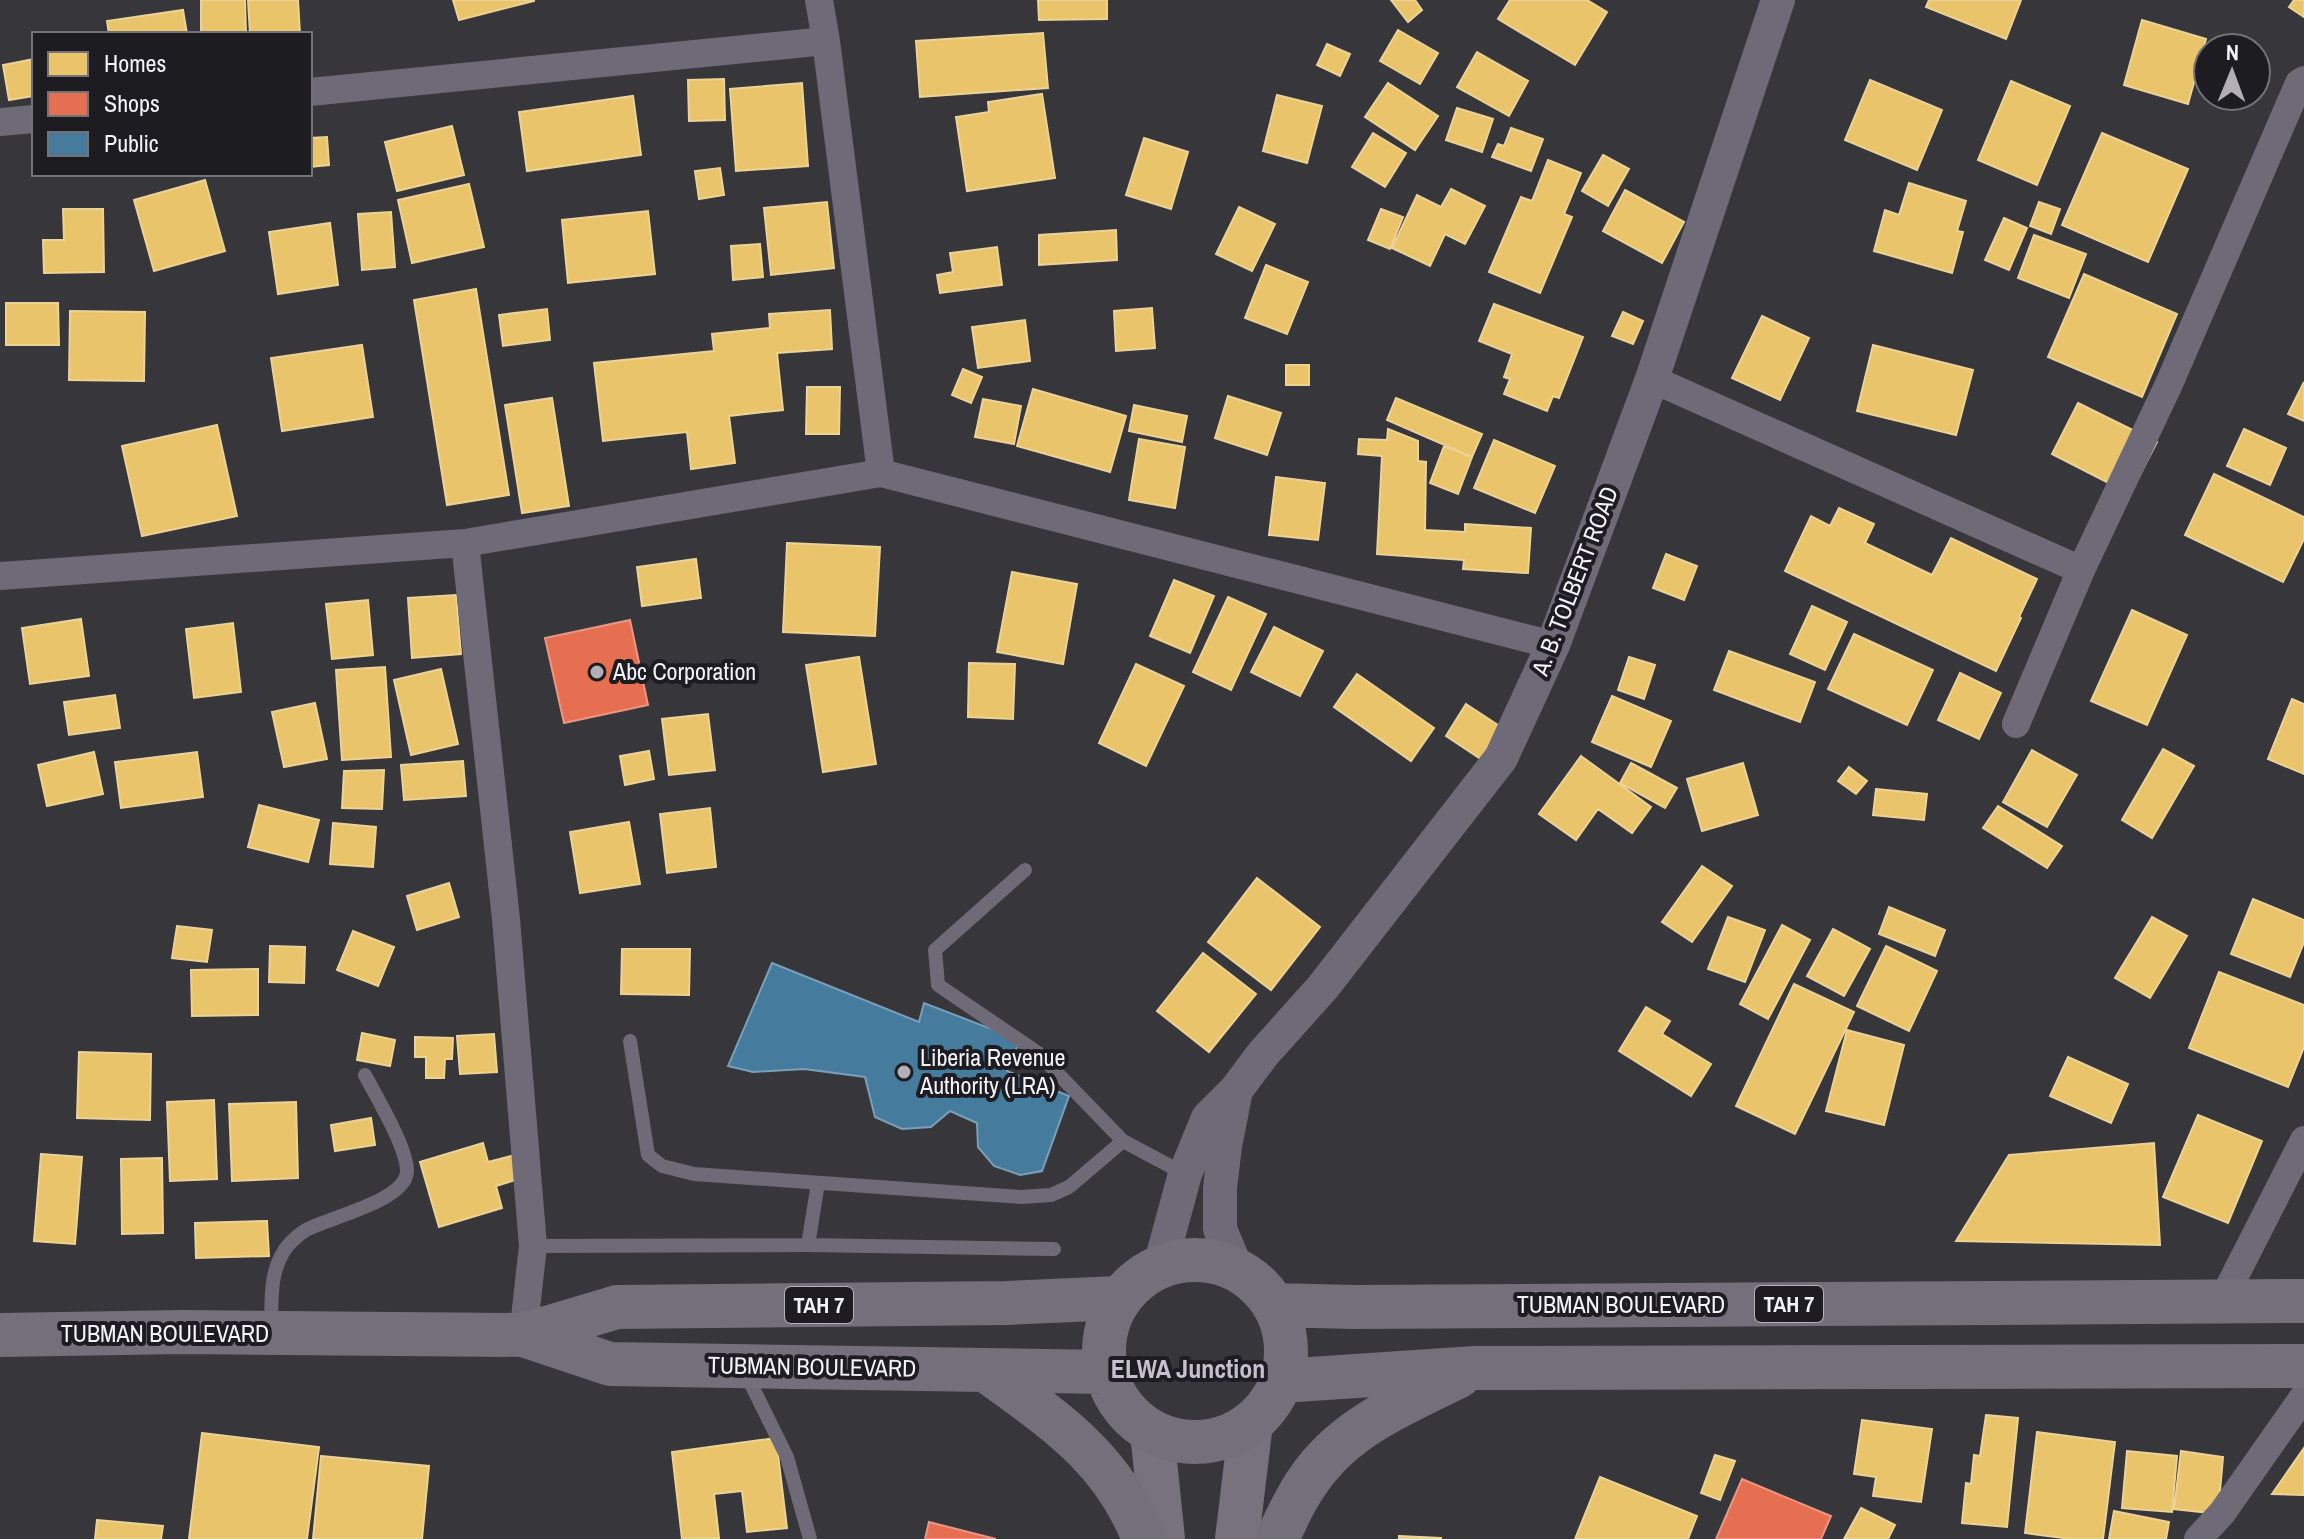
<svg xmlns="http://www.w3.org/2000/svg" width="2304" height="1539" font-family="'Archivo Narrow',sans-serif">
<rect width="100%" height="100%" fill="#37363b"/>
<path fill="#e9c46a" stroke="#ecd295" stroke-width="2" d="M201,0h44l1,34h-45z
M248,0h50l2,34h-50z
M453,0h81v1l-75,19z
M1038,0h69v19l-68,1z
M1391,0h24l7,10 -14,12z
M1510,0h77l20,12 -32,53 -77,-46z
M1929,0h92l-15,39 -80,-32z
M2294,0h10v17l-15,-10z
M183,10l4,24h-78l-2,-13z
M2142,20l64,19 -18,65 -64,-19z
M1398,30l40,23 -18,31 -40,-23z
M1043,33l5,55 -128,9 -4,-56z
M1327,44l23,10 -10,22 -23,-11z
M1477,52l51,29 -19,35 -52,-29z
M34,59v37l-25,4 -6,-35z
M724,79l1,41 -36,1 -1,-41z
M1870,80l72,30 -25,60 -72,-30z
M2011,81l59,25 -33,79 -59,-25z
M802,83l6,83 -72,5 -6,-82z
M1388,83l50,33 -23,34 -50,-33z
M1042,94l13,84 -88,13 -11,-74 33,-5 -1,-10z
M1277,95l45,11 -15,57 -44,-12z
M633,96l8,59 -114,16 -8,-59z
M1457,108l36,11 -11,33 -36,-12z
M452,126l12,49 -67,16 -12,-49z
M1511,128l32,11 -12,32 -39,-14 6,-13 6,2z
M1373,133l33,20 -21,34 -33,-20z
M2102,133l86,36 -40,93 -86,-37z
M327,137l2,28 -19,2v-29z
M1144,138l44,14 -17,57 -45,-14z
M1603,155l26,14 -21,37 -26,-15z
M1548,160l33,13 -17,41 8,3 -32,76 -51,-21 32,-75 11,4z
M720,168l4,27 -25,4 -4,-28z
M205,180l20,71 -71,20 -20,-71z
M1909,183l57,18 -9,30 6,1 -11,41 -78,-22 11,-41 14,5z
M469,184l15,63 -72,16 -14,-63z
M1451,189l34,17 -20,38 -20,-10 -15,32 -38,-18 25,-53 24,12z
M1625,190l59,32 -22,41 -59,-32z
M827,202l7,66 -63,7 -7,-67z
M2039,202l21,7 -9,25 -21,-8z
M1239,207l36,17 -23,47 -36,-17z
M63,209h40l1,63 -60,1 -1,-33h21z
M1381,209l22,8 -13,32 -22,-9z
M648,211l7,63 -87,9 -6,-63z
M391,212l4,55 -33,3 -4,-56z
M2004,218l23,10 -18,42 -24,-10z
M330,223l8,62 -60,9 -9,-62z
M1116,230l1,30 -78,5v-30z
M2034,235l52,19 -17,44 -51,-20z
M760,244l3,33 -30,3 -2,-34z
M997,247l5,38 -62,8 -3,-18 16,-3 -3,-19z
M1266,265l42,17 -21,52 -42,-16z
M2084,274l93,40 -35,83 -94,-40z
M476,289l33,206 -62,10 -33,-205z
M6,303h52l1,42h-53z
M1494,304l89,33 -24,61 -6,-2 -6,15 -43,-17 6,-15 -6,-2 8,-23 -33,-13z
M1152,308l3,40 -39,3 -2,-40z
M547,309l3,31 -47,6 -4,-31z
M830,310l2,39 -55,4 6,57 -54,6 6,47 -44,6 -4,-37 -84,9 -9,-78 120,-12 -2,-17 58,-6 -1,-14z
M70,311l75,1 -1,69 -75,-1z
M1623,312l20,9 -10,23 -21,-8z
M1762,316l47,22 -29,62 -48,-22z
M1025,320l5,41 -52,7 -6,-41z
M362,345l11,72 -91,14 -11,-73z
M1873,345l100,25 -17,65 -99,-24z
M1286,365h23v20h-23z
M963,369l19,8 -11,26 -19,-8z
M2304,382v39l-16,-7z
M807,387h33l-1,47h-33z
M1033,389l93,27 -16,56 -93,-26z
M1228,396l53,17 -14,42 -52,-17z
M552,398l17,108 -47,7 -17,-108z
M1396,398l86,36 -10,23 -85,-37z
M983,399l38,7 -7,38 -39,-7z
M2078,403l79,39 -27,52 -78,-40z
M1134,405l53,11 -5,26 -53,-11z
M217,425l20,91 -95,20 -20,-90z
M1388,429l30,12v20l8,1 -1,68 40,2v-8l66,4 -3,45 -65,-4 1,-9 -87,-6 5,-98 -24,-2 1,-15 28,1z
M2244,429l42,19 -16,37 -43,-19z
M1139,439l46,8 -10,61 -46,-8z
M1494,440l61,26 -20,47 -61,-25z
M1444,446l28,11 -14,37 -28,-11z
M2214,474l90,43v22l-21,43 -98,-47z
M1276,477l49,6 -7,57 -49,-5z
M1839,508l35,16 -9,19 67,32 19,-37 86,41 -18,38 2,1 -25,53 -211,-100 26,-55 19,10z
M787,543l93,4 -5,89 -92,-4z
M1666,554l31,12 -13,34 -31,-12z
M696,559l5,39 -59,8 -5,-39z
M1012,572l65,12 -14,80 -66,-12z
M1174,580l40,16 -24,57 -40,-17z
M456,595l5,59 -49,4 -4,-60z
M1228,597l38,17 -35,76 -38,-18z
M368,600l5,55 -41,4 -6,-55z
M1812,606l35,16 -22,48 -35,-16z
M2132,610l55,25 -40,90 -56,-24z
M81,619l8,57 -59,8 -8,-56z
M233,623l8,69 -47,6 -8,-69z
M1274,627l49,24 -23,45 -49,-24z
M1854,634l79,36 -26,55 -79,-36z
M1729,651l86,31 -15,40 -86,-32z
M859,657l17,107 -53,8 -17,-107z
M1629,657l26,8 -11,34 -26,-9z
M969,663l46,1 -2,55 -45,-2z
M1136,664l48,22 -38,80 -47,-23z
M385,667l6,90 -49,3 -6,-90z
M441,669l17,75 -47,11 -17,-75z
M1960,673l41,20 -22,46 -41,-19z
M1357,674l77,54 -23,33 -77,-54z
M115,695l5,33 -51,7 -5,-33z
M1612,696l59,25 -20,46 -59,-25z
M2292,699l12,5v70l-36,-15z
M315,703l12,56 -43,8 -12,-55z
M1466,704l38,25 -22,31 -36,-24z
M708,714l7,56 -46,5 -7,-56z
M2163,749l31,17 -42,72 -30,-18z
M2032,750l45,25 -30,52 -44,-25z
M649,751l5,28 -29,6 -5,-29z
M94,752l9,42 -56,12 -9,-41z
M197,752l6,45 -82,11 -6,-46z
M1581,756l70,51 -19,26 -34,-24 -22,31 -37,-26z
M463,761l3,35 -62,4 -3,-35z
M1631,763l46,25 -12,20 -45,-25z
M1743,763l15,52 -56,16 -15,-52z
M1849,767l18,14 -11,13 -18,-13z
M384,770l-2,39 -40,-1 2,-37z
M1876,789l51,5 -3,26 -51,-5z
M259,805l60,15 -11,42 -60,-15z
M1998,806l64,40 -15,22 -64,-40z
M710,808l6,59 -49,6 -7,-59z
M629,822l11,62 -60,9 -10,-61z
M333,823l43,4 -3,40 -43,-3z
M1702,866l30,20 -40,56 -30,-20z
M1257,878l63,49 -49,63 -63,-48z
M449,883l10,34 -42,13 -10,-34z
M2253,899l51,21v22l-14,35 -59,-23z
M1889,907l56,23 -10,26 -56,-22z
M1728,917l37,13 -20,52 -37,-13z
M2152,917l35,19 -37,62 -35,-20z
M1782,925l28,15 -42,79 -28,-15z
M177,926l35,4 -5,32 -35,-4z
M1833,929l37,20 -26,47 -37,-20z
M353,931l41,16 -16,39 -41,-16z
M270,946l35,1 -1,36 -35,-1z
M1886,946l51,25 -28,60 -52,-25z
M622,949h68l-1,46 -68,-1z
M1203,953l53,41 -47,58 -52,-41z
M258,969v46l-66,1 -1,-46z
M2219,972l85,33v42l-16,40 -99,-39z
M1794,984l60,28 -59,122 -59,-28z
M1646,1007l24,14 -8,13 49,30 -20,32 -72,-45z
M1847,1030l57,15 -20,80 -58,-14z
M362,1033l33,7 -5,26 -33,-6z
M494,1034l3,38 -37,2 -3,-38z
M415,1037l38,1 -1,21h-7l-1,19h-18v-21h-11z
M79,1052l72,2 -1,66 -73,-2z
M2068,1057l60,27 -17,39 -61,-27z
M214,1100l3,79 -47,2 -3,-79z
M296,1102l2,76 -66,3 -3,-77z
M2198,1115l64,26 -34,82 -65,-26z
M371,1118l4,27 -40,6 -4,-26z
M483,1143l5,19 27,-7 7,23 -26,8 6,22 -63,19 -19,-65z
M2154,1143l6,102 -204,-4 53,-86z
M41,1154l41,3 -7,87 -41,-3z
M162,1158l1,75 -41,1 -1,-75z
M267,1221l2,35 -73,2 -1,-35z
M1986,1415l32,3 -11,109 -45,-4 4,-40 5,1 3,-29 6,1z
M1862,1420l70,9 -11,73 -48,-6 3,-19 -22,-3z
M2037,1432l78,10 -12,97h-32l-46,-6z
M202,1433l117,14 -12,92h-118z
M776,1438l11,90 -40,4 -5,-41 -28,3 5,44 -37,1 -10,-87z
M2304,1448v47l-32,-1z
M2127,1451l50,5 -5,56 -50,-4z
M2181,1451l42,6 -5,57 -44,-5z
M1715,1455l20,6 -15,39 -19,-7z
M321,1456l108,10 -7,73h-109z
M1600,1477l97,39 -9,23h-113z
M1861,1508l34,17 -7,14h-44z
M2114,1511l55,11 -3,17h-57z
M97,1520l66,6 -2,13h-66z
M1399,1536l42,2v1h-42z"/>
<path fill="#e76f51" stroke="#eb9683" stroke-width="2" d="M630,620l18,85 -84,18 -19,-85z
M1742,1479l89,37 -10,23h-105z
M929,1522l67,17h-71z"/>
<path fill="#457b9d" stroke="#7a9fb9" stroke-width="2" d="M772,963l147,59 5,-19 96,37 -13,31 62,25 -27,75 -22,4 -26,-9 -16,-19 -1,-24 -27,-12 -19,16 -29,2 -27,-12 -10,-40 -61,-8 -51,3 -25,-6z"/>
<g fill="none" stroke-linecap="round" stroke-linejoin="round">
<path stroke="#6e6a77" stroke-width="14" d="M1025,870l-90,80 3,35 100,68 85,88 62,33
M630,1041l18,114 14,11 32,8 327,23 30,-2 18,-8 54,-46
M808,1245l10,-62
M533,1246l275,-1 246,4
M271,1328c1,-26 -2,-54 13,-77 4,-7 15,-17 22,-21 23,-13 102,-29 101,-60 -1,-24 -30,-72 -42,-95
M746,1374l41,83 23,82"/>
<path stroke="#6e6a77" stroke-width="28" d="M819,0l7,41 55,432 672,172
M310,92l516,-51
M0,122l34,-3
M1652,379l429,191
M465,543l41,376 27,327 -10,89
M0,576l465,-33 416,-70
M2016,724l65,-154 88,-186 130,-301 5,-3
M2222,1301l82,-161
M2198,1539l24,-26 82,-117"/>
<path stroke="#6e6a77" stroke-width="34" d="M1236,1090l-11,56 -5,42v41l17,41
M1160,1266l25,-92 23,-56 28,-28 27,-36 60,-67 178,-229 52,-113 99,-266 126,-379"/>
<path stroke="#77727e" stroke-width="44" d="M1152,1432l11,107
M1237,1539l14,-116"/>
<path stroke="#74707a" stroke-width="44" d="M1104 1351a91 91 0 1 1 182 0a91 91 0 1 1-182 0Z
M1274,1305l80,2 950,-6
M0,1335l183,-3 340,3 94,-28 390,-4 112,-5
M523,1335l87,29 495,8
M987,1371c68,50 125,86 157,168
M1281,1381l194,-13 829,-2
M1277,1539c12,-26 24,-52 43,-74 36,-43 91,-65 139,-89"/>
</g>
<g fill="#b2b0b6" stroke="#1d1c21" stroke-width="3">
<circle cx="597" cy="672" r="8"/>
<circle cx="904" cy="1072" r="8"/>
</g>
<g text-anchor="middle" stroke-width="8" stroke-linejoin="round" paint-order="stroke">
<g fill="#1d1c21" stroke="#b4b2b8" stroke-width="2">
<rect x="1755" y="1286" width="68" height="36" rx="6"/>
<rect x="785" y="1287" width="68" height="36" rx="6"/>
</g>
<g font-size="22" font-weight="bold" fill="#f4f2f9">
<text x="1789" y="1312">TAH 7</text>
<text x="819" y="1313">TAH 7</text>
</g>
<g font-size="24" fill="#f4f2f9" stroke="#1d1c21">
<text transform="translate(1575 581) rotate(-69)" y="8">A. B. TOLBERT ROAD</text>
<text x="1621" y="1313">TUBMAN BOULEVARD</text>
<text x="165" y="1342">TUBMAN BOULEVARD</text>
<text transform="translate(812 1367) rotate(1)" y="8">TUBMAN BOULEVARD</text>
</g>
<g font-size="24" fill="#f4f2f9" stroke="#1d1c21" text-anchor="start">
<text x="613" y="680">Abc Corporation</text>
<text x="920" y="1066">Liberia Revenue<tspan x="920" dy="28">Authority (LRA)</tspan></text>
</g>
<g font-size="26" font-weight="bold" fill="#c4c0cf" stroke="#1d1c21">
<text x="1188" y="1378">ELWA Junction</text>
</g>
</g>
<rect x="32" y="32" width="280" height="144" fill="#1d1c21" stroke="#737277" stroke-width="2"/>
<rect x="48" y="52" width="40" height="24" fill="#e9c46a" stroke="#737277" stroke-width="2"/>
<text x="104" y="72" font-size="24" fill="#f4f2f9">Homes</text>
<rect x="48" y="92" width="40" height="24" fill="#e76f51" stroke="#737277" stroke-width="2"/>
<text x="104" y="112" font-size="24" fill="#f4f2f9">Shops</text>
<rect x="48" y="132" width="40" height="24" fill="#457b9d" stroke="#737277" stroke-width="2"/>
<text x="104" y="152" font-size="24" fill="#f4f2f9">Public</text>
<g transform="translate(2232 72) rotate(1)"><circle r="38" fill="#1d1c21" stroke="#737277" stroke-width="2"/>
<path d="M0-6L14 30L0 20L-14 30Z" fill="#b2b0b6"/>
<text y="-12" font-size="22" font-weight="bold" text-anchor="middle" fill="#f4f2f9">N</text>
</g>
</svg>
